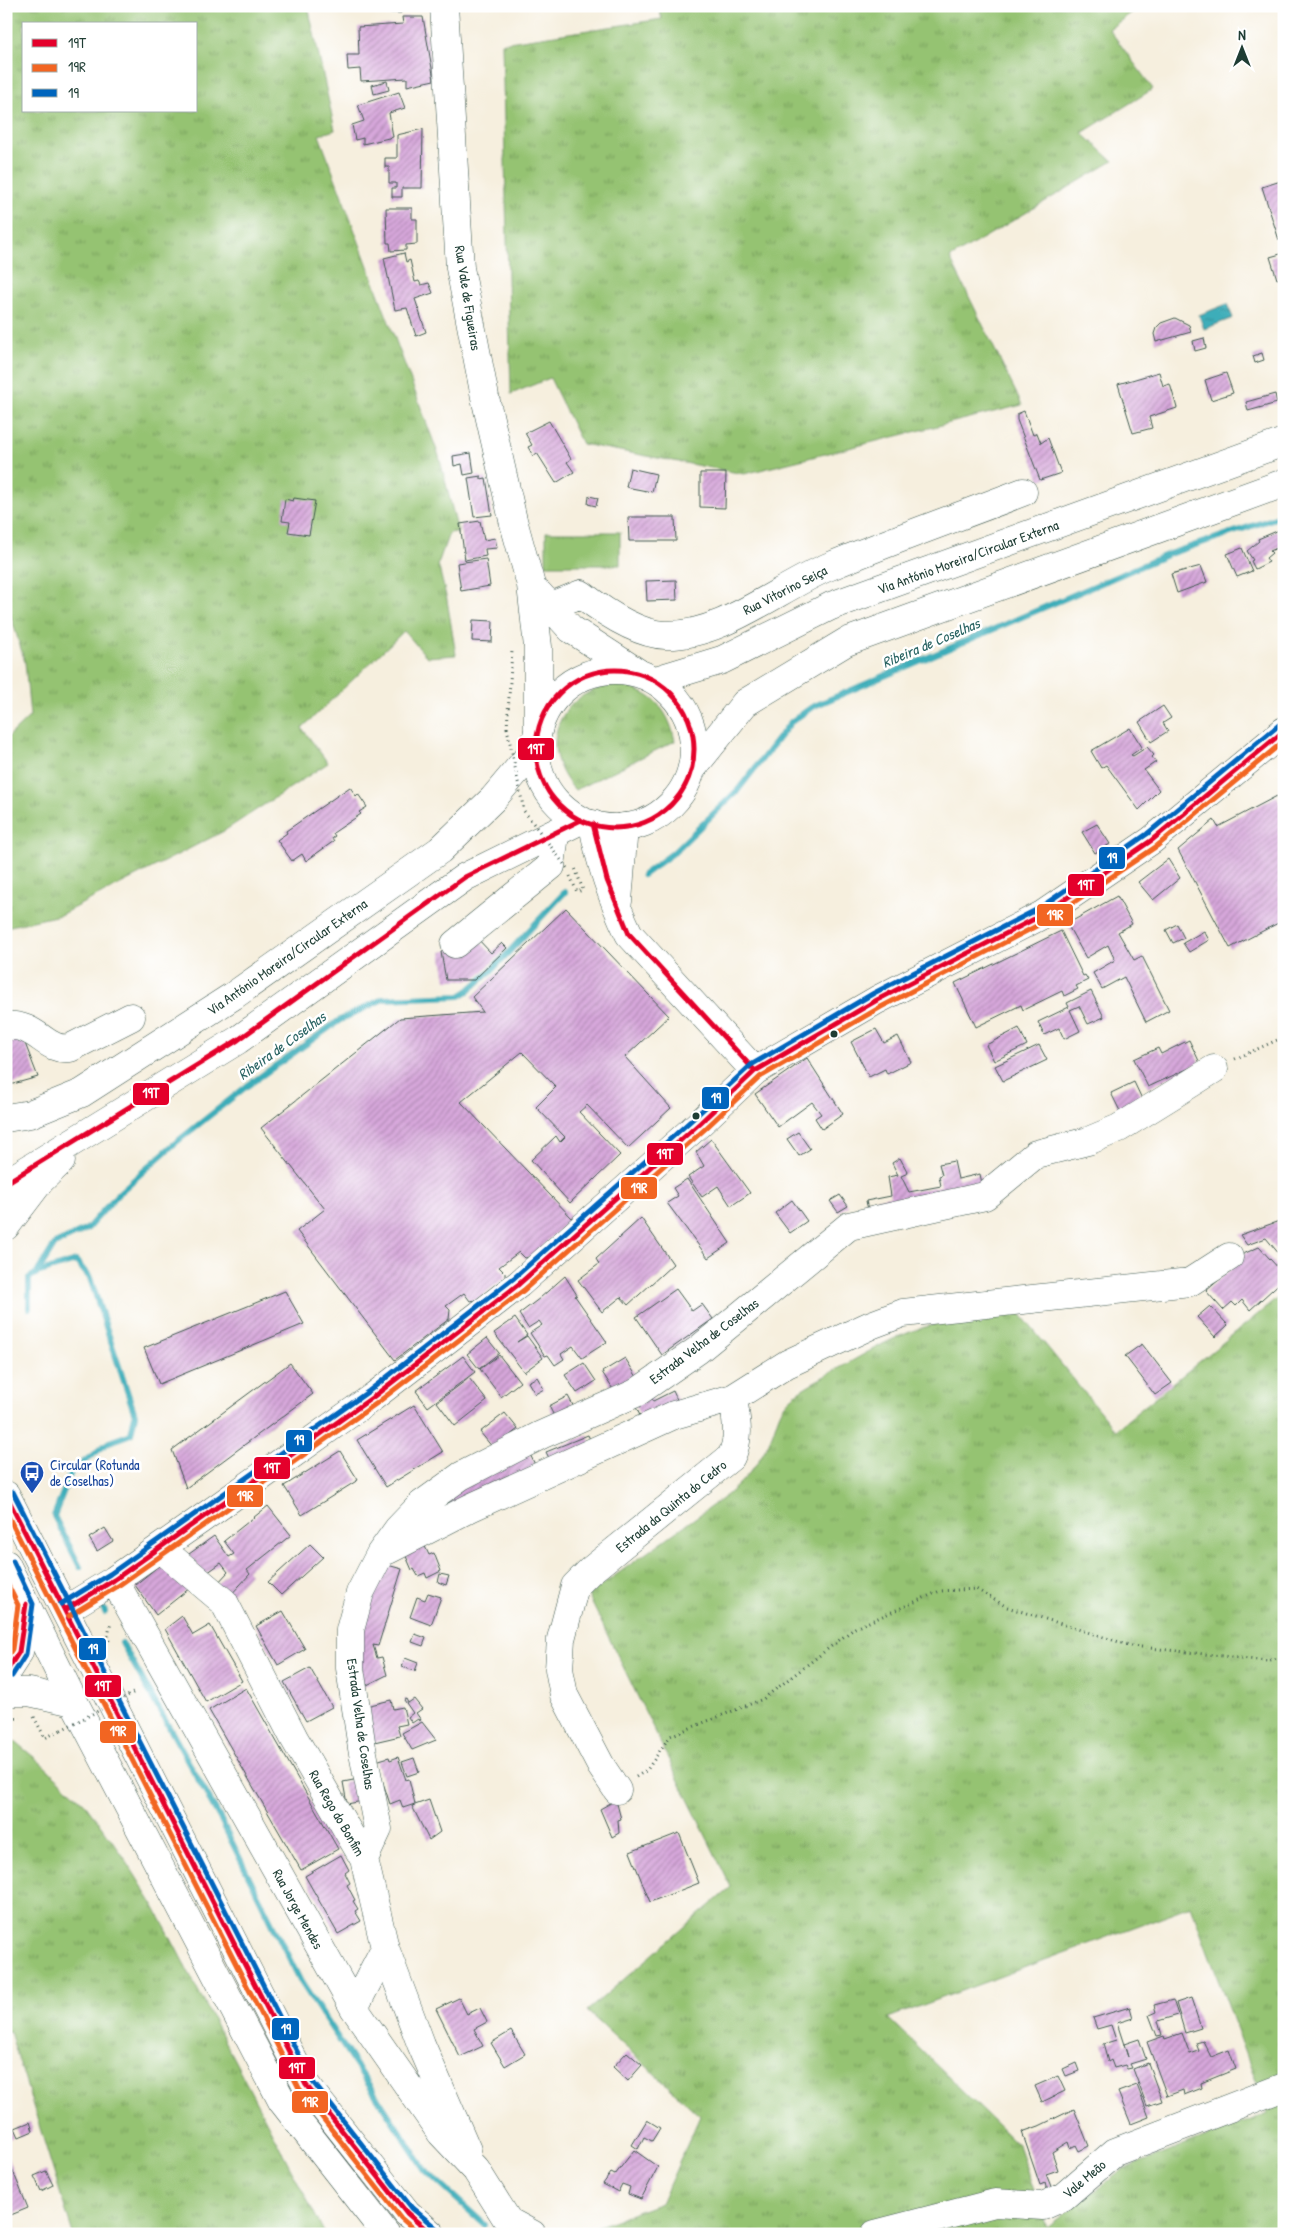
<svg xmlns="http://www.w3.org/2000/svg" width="1290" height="2240" font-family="'Patrick Hand',sans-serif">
<defs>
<pattern id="grass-tufts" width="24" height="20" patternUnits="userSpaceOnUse" patternTransform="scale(1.25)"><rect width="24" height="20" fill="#95c372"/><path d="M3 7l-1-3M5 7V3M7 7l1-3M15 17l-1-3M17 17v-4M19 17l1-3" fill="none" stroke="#79a05e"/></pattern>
<pattern id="water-ripples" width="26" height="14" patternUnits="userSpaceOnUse" patternTransform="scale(1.25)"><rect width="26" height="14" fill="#3dadb9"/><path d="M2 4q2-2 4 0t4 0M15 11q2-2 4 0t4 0" fill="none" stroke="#338e97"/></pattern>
<pattern id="building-hatch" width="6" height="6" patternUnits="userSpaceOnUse" patternTransform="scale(1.25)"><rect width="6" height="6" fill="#d7a7db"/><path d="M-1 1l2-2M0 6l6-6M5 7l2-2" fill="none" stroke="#ae89b2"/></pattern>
</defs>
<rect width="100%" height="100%" fill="#fff"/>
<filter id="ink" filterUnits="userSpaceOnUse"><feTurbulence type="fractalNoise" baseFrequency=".02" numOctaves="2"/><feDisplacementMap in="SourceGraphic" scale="10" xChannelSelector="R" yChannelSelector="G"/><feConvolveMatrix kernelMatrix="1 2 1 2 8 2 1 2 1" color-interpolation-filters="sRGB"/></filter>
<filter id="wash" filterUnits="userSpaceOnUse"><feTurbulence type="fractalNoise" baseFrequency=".0096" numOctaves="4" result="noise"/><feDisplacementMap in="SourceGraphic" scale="20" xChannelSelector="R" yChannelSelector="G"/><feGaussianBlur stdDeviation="1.12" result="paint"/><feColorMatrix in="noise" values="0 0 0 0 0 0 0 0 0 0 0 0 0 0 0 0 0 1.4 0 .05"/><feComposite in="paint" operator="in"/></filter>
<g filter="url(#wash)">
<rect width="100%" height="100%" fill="#f6efde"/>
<path fill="url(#grass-tufts)" stroke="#5a8053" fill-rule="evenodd" d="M6,6h302l27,124 -16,5 120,321 19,76 -9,1 -11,31 9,36 9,55 -29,2 -23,-26 -102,97 26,35 -104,68 -164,84 -54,12v-188l24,-23 -5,-54 -19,-62zM24,24h172v87h-172z
M658,6h483l-32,23 44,60 -71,44 31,28 -163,97 72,147 -278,69 -162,-30 -32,-66 -39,16 -9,-351 160,-24z
M614,685c35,4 54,21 61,56l-100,49c-39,-42 -18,-97 39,-105z
M1284,1293v941h-707l84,-31 39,-87 -113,-105 144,-124 -143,-292 139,-100c20,-17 35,-35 45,-60 4,-10 6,-22 13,-31 11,-14 32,-23 47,-32 26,-14 51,-30 78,-40 34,-13 73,-15 108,-21l97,119zM1191,1906l77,207 -144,56 -77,58 -29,-82 -130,-127z
M6,1739l8,2 26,21 46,43 36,49 31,50 172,330h-252l-63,-202 -4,1z"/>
<path fill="#95c372" stroke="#5a8053" d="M546,532h74v33h-74z"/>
<path fill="url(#water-ripples)" stroke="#2e7576" d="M1227,304l6,14 -29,11 -5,-14z"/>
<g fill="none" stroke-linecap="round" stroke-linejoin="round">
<path stroke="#3dadb9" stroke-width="6" d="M643,875l30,-22 65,-63 53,-68 21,-15 357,-153 115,-39
M37,1273l18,-29 32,-15 32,-36 55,-49 73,-58 93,-66 43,-21 77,-3 8,-5 23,-20 74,-79
M29,1308v-30l8,-5 39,-12 14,17 45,137 -4,19 -22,8 -38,30 -17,44 26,51
M103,1608l2,4
M122,1643l99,177 80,162 124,188 60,55"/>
</g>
<g id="blocks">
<path fill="url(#building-hatch)" d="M365,6h36v7l-37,-1z
M402,17h21l11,63 -27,6v-8l-46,3 -1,-12 -12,1 -1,-15h12l-1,-28 45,-3z
M387,81l2,9 -15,4 -2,-9z
M399,92l6,16 -16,5 4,24 -30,7v-6l-8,2 -3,-15 12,-4 -6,-16z
M423,129l-1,59h-20v9h-10v-9h4v-5h-7v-16h-4v-9h12v-23z
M1284,180v58l-5,2 -17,-53z
M386,208h26v11h5v25l-11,1v5l-15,1 -1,-8h-3z
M404,253l2,9 4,-2 5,22 4,-1 2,4 8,-2 4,10 -18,6 11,33 -10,4 -9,-28 -12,2 -11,-52z
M1284,253v24l-7,2 -7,-22z
M1175,318l14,7 2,7 -35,10 -2,-8 2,-6 5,-5z
M1204,338l2,10 -11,3 -2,-10z
M1262,353l2,7 -9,3 -2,-7z
M1159,372l4,14 7,-2 7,24 -28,9 3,11 -19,5 -15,-49z
M1226,373l7,20 -22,7 -6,-20z
M1275,394l2,9 -29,8 -2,-9z
M1024,411l9,24 4,-2 4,10 7,-5 13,35 -21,7 -23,-60v-6z
M549,421l22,38 -4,3 7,10 -18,11 -19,-30 -4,3 -5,-9 4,-2 -7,-12z
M471,453l3,20 -10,2 -2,-11 -8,2 -1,-10z
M630,468l26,6 -4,18 -26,-5z
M700,473h26l-1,35 -25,-1z
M481,476v3l5,-1 6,37 -18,2 -6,-39z
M589,496l9,2 -2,8 -8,-2z
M294,498l21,3 -6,34 -21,-3 2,-10 -8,-1 3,-22 8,2z
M628,517h47l1,24h-47z
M480,521l4,19 11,-2 2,10 -12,1 1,7 -21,4 -5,-36z
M1284,528v17l-14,6 2,2 -6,5 3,4 -14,7 -4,-8 2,-1 -6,-9 12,-10 -1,-2z
M1242,548l10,23 -15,6 -10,-23z
M486,559l4,27 -29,5 -4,-28z
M1201,566l6,16 -30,11 -6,-19z
M676,580l1,20 -30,1 -1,-20z
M473,620l20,1 -1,21 -20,-1z
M1163,706l8,12 -8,5 5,8 -17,11 -12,-20z
M1130,728l12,19 -11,8 2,1 14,-9 7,8 -2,2 4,5 -12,8 15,20 -20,20 -33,-45 -5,3 -10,-17z
M350,787l6,9 2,-2 9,13 -8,5 2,2 -28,19 2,3 -3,2 2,3 -28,20 -4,-7 -10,7 -15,-21 10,-7 -1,-2z
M1277,796l7,14v110l-54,28 -52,-98 36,-30 4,7z
M1097,824l13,20 -15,9 -13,-21z
M1168,859l12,19 -27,22 -15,-18z
M1117,896l15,28 -14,8 16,28 8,-4 27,54 -23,12 -22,-45 -22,12 -9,-16 22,-13 -7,-15 -22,13 -19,-34z
M566,908l103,108 -44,41 46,51 -43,40 -41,-43 -8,7 41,43 -50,48 -39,-43 25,-24 4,6 5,-5 -29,-30 20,-20 -34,-35 -61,50 111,116 -40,38 -7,2 -6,-6 -20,15 6,6v5l-29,22 -6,1 -6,-8 -18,13 4,4 -1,9 -54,41 -98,-129 28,-22 -64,-81 139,-110 83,-6 -11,-15z
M1177,924l7,14 -11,5 -7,-13z
M1061,931l22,45 2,-1 3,5 -12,6 2,3 -14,7 -2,-5 -39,19 -2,-5 -45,22 -21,-44z
M1204,931l5,9 -20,12 -6,-9z
M476,937l15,16 11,-10 5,5 -33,32h-28l-5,-28 17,-4z
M1091,991l13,26 -16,7 -9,-18 -9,4 10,21 -16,8 -5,-11 -15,7 -6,-13 31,-15 -2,-4z
M1019,1028l8,17 -33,16 -8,-16z
M876,1029l8,14 14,-7 13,26 -24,12 -2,-5 -16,8 -18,-35z
M21,1033l17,44 -32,9v-52z
M1189,1040l11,23 -52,24 -14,-28 24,-11 3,6z
M1039,1045l8,15 -44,21 -8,-15z
M807,1058l36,56 -21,15 -7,-11 6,-4 -9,-12 -34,25 -23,-33z
M1134,1082l8,17 -22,12 -9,-18z
M798,1132l12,17 -11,7 -12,-17z
M711,1139l39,54 -19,13 -13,-20 -16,11 -14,-20 16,-11 -8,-14z
M900,1158l8,15 -7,3 8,16 32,-6 -2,-10 3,-1 -3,-11 15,-3 4,18 22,-5 4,19 -114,25 -4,-17 25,-5 -3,-19 10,-2 -6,-12z
M687,1179l43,64 -22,15 -41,-55 11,-7 -5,-8z
M840,1195l8,11 -10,6 -8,-11z
M792,1200l15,21 -17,12 -15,-20z
M641,1218l32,46 -45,41 -7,-8 -19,15 -24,-32 21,-16 -3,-5z
M1282,1220l2,1v39l-18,-22 -19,7 -7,-10z
M1259,1247l22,24 3,-2v10l-34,31 -8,-10 -6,6 -4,-4 -9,8 -17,-19 37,-32 -2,-4z
M565,1276l12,19 -2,1 32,46 -25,16 -9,-12 -12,8 3,5 -9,6 -7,-10 -3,1 -15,-23 12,-8 -3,-4 -11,7 -9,-14 21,-16z
M676,1289l16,22 10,-7 11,15 -51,36 -26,-38z
M285,1291l19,33 -145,60 -15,-36z
M1210,1306l18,19 -13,12 -18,-20z
M515,1318l12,17 -10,7 10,-6 16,22 -19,14 -30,-39z
M487,1338l12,15 -20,16 -12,-15z
M1142,1344l30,39 -17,12 -30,-39z
M499,1355l21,27 -19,15 -21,-28z
M463,1356l12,16 -47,35 -12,-16z
M625,1358l12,19 -23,14 -12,-19z
M290,1363l23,31 -127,94 -14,-38z
M584,1363l12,18 -19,12 -12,-18z
M537,1377l7,12 -9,5 -7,-12z
M469,1378l18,23 -32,25 -18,-24z
M673,1391l6,13 -36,18 -8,-17 16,-8 2,4z
M568,1396l10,19 -20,9 -9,-18z
M414,1405l29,47 -57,35 -29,-47z
M505,1413l13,16 -25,19 -13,-16z
M588,1435l4,9 -41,18 -5,-10z
M528,1450l9,19 -122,62 36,-43z
M340,1451l18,29 -56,35 -18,-29z
M268,1506l23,29 -44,35 3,4 -21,23 -13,-12 12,-13 -7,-9 -17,12 -15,-21 25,-18 15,21 5,-3 -10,-13z
M105,1528l8,13 -16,10 -8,-13z
M421,1538l8,17 5,-2 7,18 -14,7 -2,-5 -7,3 -4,-7 -2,1 -10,-23z
M310,1544l13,13 -42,38 -13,-13z
M166,1560l29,24 -39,31 -21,-30z
M380,1563l22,6 -24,77 -5,-1 4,13 5,-1 5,18 -28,14 -3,-49z
M440,1574l9,2 -3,9 -8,-3z
M428,1593l13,4 -10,28 -21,-8 7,-20 8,3z
M283,1611l22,38 -27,16 -22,-39z
M182,1616l11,19 17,-10 32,56 -36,21 -41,-73z
M415,1634l11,4 -3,8 -11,-4z
M405,1658l13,5 -3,8 -13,-4z
M310,1668l22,39 -26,14 -22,-39z
M246,1688l92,161 -37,21 -92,-160z
M406,1699l2,4 6,-4 8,10 -6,4 5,7 -2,1 -1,-2 -6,4 -4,-6 5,-4 -9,-13z
M391,1700l2,9 10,-2 4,17 -10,2 3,10 -30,7 -8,-36z
M422,1722l14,18 -24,10 -10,-17z
M389,1757l1,3 8,-3 8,23 3,-1 6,25 -12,4 -3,-8 -10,4 -14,-43z
M414,1758l5,14 -12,4 -5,-14z
M364,1778l4,22 -21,4 -4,-22z
M429,1800l11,32 -11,8 -17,-34z
M616,1800l5,19 -3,1 1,13 -7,4 -12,-28z
M679,1833l20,50 -49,19 -20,-50z
M341,1855l8,15 -4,3 5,10 -3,2 8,15 -2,1 5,8 -3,2 6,10 -23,13 -33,-58z
M459,1998l8,16 13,-6 7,14 -13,7 9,17 -23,11 -24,-48z
M1191,1998l10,30 -16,5 -9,-30z
M1173,2000l5,15 -20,6 4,14 -5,1 -8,-21 7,-3 -2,-7z
M1130,2007l3,11 -16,5 11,34 -4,-13 15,-5 7,20 -16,5 2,4 -5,1 -2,-4 -11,3 -3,-8 -3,2 -5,-18 13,-4 -5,-15 -14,4 -4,-11z
M511,2031l14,23 -20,12 -14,-23z
M1182,2033l8,21 9,-3 -3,-8 7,-2 8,16 18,-7 7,19 -35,14 1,5 -18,7 -1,-5 -16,6 -20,-54 17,-6 1,3z
M627,2052l15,13 -14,16 -15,-14z
M1076,2063l3,8 -13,5 -3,-7z
M1148,2063l14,38 -15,5 -14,-37z
M1058,2076l7,15 -23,11 -7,-16z
M1137,2085l12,32 -18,7 -13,-32z
M1074,2109l15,37 -10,5 -3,-6 -6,3 -2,-6 -16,10 6,18 -12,4 6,15 -5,2 -2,-8 -5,2 -18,-53 17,-6z
M647,2120l13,8 -8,13 -8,-4 -6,12 -6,-4z
M6,2122l7,16 -7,3z
M30,2122l3,9 -14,6 -4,-9z
M634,2150l24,17 -17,32 -13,-5 2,-7 -8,-3 -4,8 -15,-8 8,-11 4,2z
M6,2154l22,54 -22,9z
M46,2171l7,14 -12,6 -7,-15z"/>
</g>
</g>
<g filter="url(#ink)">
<use href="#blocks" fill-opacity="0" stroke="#3f584e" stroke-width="1"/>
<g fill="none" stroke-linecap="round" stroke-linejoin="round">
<defs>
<path id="minor" d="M444,6l16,262 25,129 28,123 18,65 7,62v80
M539,594l32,35 66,43
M551,606l30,-12c22,17 56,40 84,41 56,2 113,-47 163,-68 64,-27 130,-50 195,-75
M593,824c7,39 19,75 36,110l126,137
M618,901l6,-74
M455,944l96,-78 4,-32
M6,1026c31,-3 39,26 64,22l61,-31
M160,1548l64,54 70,136 70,121 21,89 36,96 46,106
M388,1550l82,-42 204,-93 59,-17 54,-34 84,-39 32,-12 287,-31 39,-25
M114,1580l240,428 87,125 35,37 32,51
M65,1610l49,-30 86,-60 173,-123 146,-113 181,-161 55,-52 122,-71 165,-85 110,-75 132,-109
M6,1672l13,-20 7,-48
M6,1692h23l45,10
M617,1790l-16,-24 -37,-71 -5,-26 2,-30 14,-53 15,-15 141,-114c10,-20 5,-38 2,-59
M364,1859l14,-30 -16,-81 -12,-80v-38l10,-37 20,-39 18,-25 24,-25 39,-28 80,-41 95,-42 62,-43 151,-124 136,-30 51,-42 52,-13 31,-13 95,-59
M354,2008l31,-60
M508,2221l24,13
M875,2234l120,-31 48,3 20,-9 52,-45 169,-65"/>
<path id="major" d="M6,1495l300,590 101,128 24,21
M6,1564l68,138 208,399 104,133"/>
<path id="highway" d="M536 749a79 79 0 1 1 158 0a79 79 0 1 1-158 0Z
M656,680l66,-20 109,-54 453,-164
M691,770l54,-67 101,-61 438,-159
M6,1118l24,-4 52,-21 151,-97 207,-146 53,-51 42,-50
M6,1183l232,-143 227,-163 116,-57
M6,1226l35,-46 20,-19"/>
</defs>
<use href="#minor" stroke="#3f584e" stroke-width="29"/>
<use href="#major" stroke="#3f584e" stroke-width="29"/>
<use href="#highway" stroke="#3f584e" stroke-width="29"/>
<path stroke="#3f584e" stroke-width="3" stroke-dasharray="1 4" stroke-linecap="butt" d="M507,728l5,-77
M570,876l7,16 6,-2 -8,-22
M1235,1059l49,-22
M109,1641l-1,-5 3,-14
M34,1717l11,21 16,-8
M6,1719l15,-1
M636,1777l11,-7 23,-34 93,-37 92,-71 85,-37 36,-2 31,18 125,39 135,15 17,-5"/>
<use href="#minor" stroke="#fff" stroke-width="28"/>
<use href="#major" stroke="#fff" stroke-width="28"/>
<use href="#highway" stroke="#fff" stroke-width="28"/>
<path stroke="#3f584e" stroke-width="3" stroke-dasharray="1 4" stroke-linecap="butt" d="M507,728l17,83 43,57
M61,1730l72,-37"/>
<defs>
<path id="bus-1" d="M536 749a79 79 0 1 1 158 0a79 79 0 1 1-158 0Z
M593,824l14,56 22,54 126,137
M6,1183l232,-143 227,-163 116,-57
M6,1495l300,590 101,128 24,21
M65,1610l49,-30 259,-183 146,-113 181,-161 55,-52 122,-71 165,-85 110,-75 132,-109
M6,1672l13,-20 7,-48"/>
<path id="bus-2" d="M6,1512l293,576 102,130 18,16
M6,1581l12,24 -6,44 -6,9
M69,1616l49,-30 259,-183 147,-113 181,-161 55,-52 121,-70 165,-86 111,-75 127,-105"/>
<path id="bus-3" d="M13,1492l299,589 100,127 24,20
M61,1604l49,-30 259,-183 145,-113 181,-161 56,-52 123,-72 164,-84 109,-75 132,-109
M12,1676l14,-22 7,-50 -20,-43"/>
</defs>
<use href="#bus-1" stroke="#fff" stroke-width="9"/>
<use href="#bus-2" stroke="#fff" stroke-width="9"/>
<use href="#bus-3" stroke="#fff" stroke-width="9"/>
<use href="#bus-1" stroke="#e4002b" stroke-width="5"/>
<use href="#bus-2" stroke="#f26522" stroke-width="5"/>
<use href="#bus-3" stroke="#0065bd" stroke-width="5"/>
</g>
</g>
<defs>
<symbol id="bus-pin" viewBox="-11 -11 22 30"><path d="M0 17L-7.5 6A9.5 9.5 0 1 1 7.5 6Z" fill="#1a4fb4" stroke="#fff"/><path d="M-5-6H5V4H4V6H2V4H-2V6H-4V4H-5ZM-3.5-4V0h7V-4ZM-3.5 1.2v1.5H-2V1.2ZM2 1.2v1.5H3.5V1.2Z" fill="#fff"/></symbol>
</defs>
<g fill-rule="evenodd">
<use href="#bus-pin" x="18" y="1459" width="28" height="38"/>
</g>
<g fill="#1f3d34" stroke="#fff" stroke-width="2">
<circle cx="834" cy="1034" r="4.5"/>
<circle cx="696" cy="1116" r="4.5"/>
</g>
<g text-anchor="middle" stroke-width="5" stroke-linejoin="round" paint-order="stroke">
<g font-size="14" fill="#1f3d34" stroke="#fff">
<text transform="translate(468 298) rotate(81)" y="5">Rua Vale de Figueiras</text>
<text transform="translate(968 557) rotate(-20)" y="5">Via António Moreira/Circular Externa</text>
<text transform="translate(785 590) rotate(-27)" y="5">Rua Vitorino Seiça</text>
<text transform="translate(287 957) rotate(-35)" y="5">Via António Moreira/Circular Externa</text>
<text transform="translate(704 1341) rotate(-37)" y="5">Estrada Velha de Coselhas</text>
<text transform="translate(671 1506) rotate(-39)" y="5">Estrada da Quinta do Cedro</text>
<text transform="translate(361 1724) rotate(82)" y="5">Estrada Velha de Coselhas</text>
<text transform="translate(337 1813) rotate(60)" y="5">Rua Rego do Bonfim</text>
<text transform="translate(298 1909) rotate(61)" y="5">Rua Jorge Mendes</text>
<text transform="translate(1084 2179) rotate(-40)" y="5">Vale Meão</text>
</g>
<g font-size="14" fill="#164399" stroke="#fff" text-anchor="start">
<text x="50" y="1470">Circular (Rotunda<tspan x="50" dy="16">de Coselhas)</tspan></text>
</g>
<g font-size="15" font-style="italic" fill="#2a6463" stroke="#fff">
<text transform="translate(931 643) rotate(-23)" y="5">Ribeira de Coselhas</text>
<text transform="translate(282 1046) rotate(-36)" y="5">Ribeira de Coselhas</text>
</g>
</g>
<g stroke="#fff" stroke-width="2">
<rect x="517" y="737" width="38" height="24" rx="5" fill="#e4002b"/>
<rect x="1098" y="846" width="28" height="24" rx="5" fill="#0065bd"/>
<rect x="1067" y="873" width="38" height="24" rx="5" fill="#e4002b"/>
<rect x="1036" y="903" width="38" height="24" rx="5" fill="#f26522"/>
<rect x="132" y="1082" width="38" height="24" rx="5" fill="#e4002b"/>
<rect x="701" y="1086" width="29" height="24" rx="5" fill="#0065bd"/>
<rect x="646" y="1142" width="38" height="24" rx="5" fill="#e4002b"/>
<rect x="620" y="1176" width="38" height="24" rx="5" fill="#f26522"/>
<rect x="285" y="1429" width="28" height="24" rx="5" fill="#0065bd"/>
<rect x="253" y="1456" width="38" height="24" rx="5" fill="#e4002b"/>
<rect x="226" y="1484" width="38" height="24" rx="5" fill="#f26522"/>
<rect x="78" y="1637" width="29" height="24" rx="5" fill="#0065bd"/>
<rect x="84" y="1674" width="38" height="24" rx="5" fill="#e4002b"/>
<rect x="99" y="1720" width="38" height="24" rx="5" fill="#f26522"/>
<rect x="271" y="2017" width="29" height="24" rx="5" fill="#0065bd"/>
<rect x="278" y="2056" width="38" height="24" rx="5" fill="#e4002b"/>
<rect x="291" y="2090" width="38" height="24" rx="5" fill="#f26522"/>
</g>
<g font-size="14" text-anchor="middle" font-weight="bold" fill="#fff">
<text x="536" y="754">19T</text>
<text x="1112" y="863">19</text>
<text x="1086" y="890">19T</text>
<text x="1055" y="920">19R</text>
<text x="151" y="1098">19T</text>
<text x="716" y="1103">19</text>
<text x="665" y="1159">19T</text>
<text x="639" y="1193">19R</text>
<text x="299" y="1445">19</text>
<text x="272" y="1473">19T</text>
<text x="245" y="1501">19R</text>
<text x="93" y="1654">19</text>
<text x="103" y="1691">19T</text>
<text x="118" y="1736">19R</text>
<text x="286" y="2034">19</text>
<text x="297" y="2073">19T</text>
<text x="310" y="2107">19R</text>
</g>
<rect width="1290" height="2240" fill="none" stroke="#fff" stroke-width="25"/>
<rect x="22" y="22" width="175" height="90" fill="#ffffff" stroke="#a5b1ae"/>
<rect x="32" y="39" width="25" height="8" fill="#e4002b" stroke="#a5b1ae"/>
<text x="68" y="48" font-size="15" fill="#1f3d34">19T</text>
<rect x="32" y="64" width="25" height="8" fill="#f26522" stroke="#a5b1ae"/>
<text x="68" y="72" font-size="15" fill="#1f3d34">19R</text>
<rect x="32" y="89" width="25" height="8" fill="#0065bd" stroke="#a5b1ae"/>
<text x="68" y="98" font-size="15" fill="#1f3d34">19</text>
<g transform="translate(1242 48)" stroke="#ffffff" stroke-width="4" paint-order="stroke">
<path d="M0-4L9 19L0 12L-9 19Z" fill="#1f3d34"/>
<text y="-8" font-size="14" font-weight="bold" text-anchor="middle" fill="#1f3d34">N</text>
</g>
</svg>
